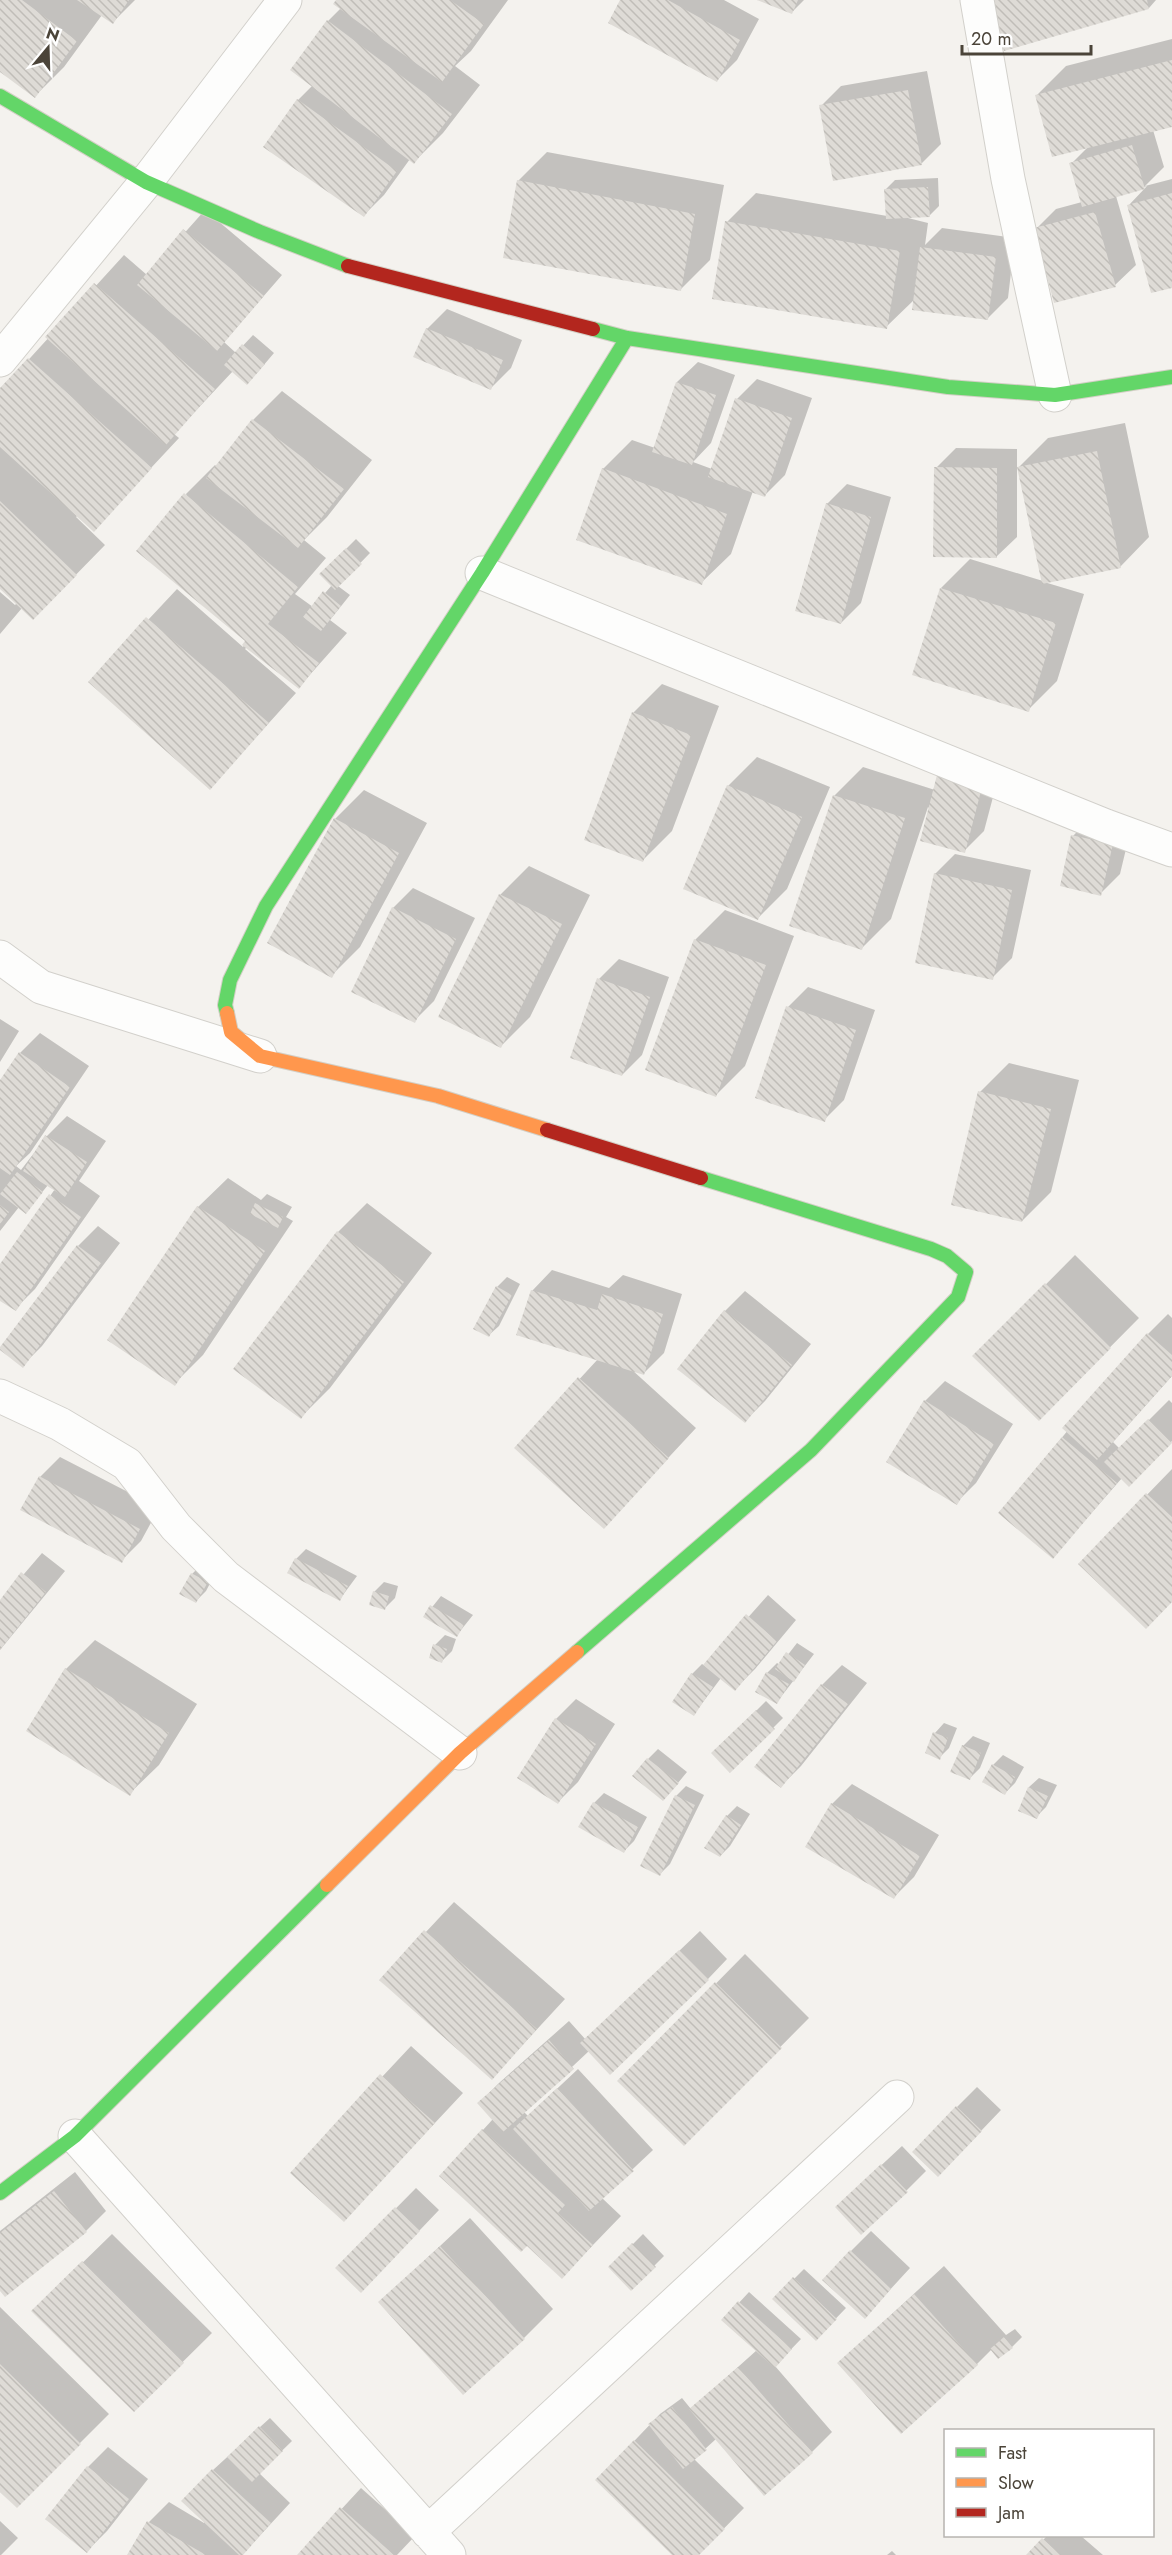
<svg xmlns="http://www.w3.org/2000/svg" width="1172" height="2555" font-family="Jost,sans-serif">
<defs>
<pattern id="building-back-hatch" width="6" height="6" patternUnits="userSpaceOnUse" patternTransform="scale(1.5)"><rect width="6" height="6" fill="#dedbd6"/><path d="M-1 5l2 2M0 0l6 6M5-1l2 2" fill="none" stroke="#c0bdb8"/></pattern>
</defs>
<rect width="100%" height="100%" fill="#f4f2ee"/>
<path fill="#0003" d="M0,0h135l-22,22 -11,-7 -38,52 -29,29 -35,-26z
M338,0h170l-37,51 -16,15 25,19 -37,48 -29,29 -4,-3 -26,36 -20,20 -66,-115 15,-15 15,-64 13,-13z
M622,0h102l35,19 -22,41 -20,20z
M761,0h43l-12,12z
M990,0h166l-7,8z
M1172,39v86l-19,5 11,37 -19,19 27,-7v107l-43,-81 18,-19 -31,10 20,69 -21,20 -79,-56 20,-20 26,-7 -11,-38 17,-17 -51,-52 29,-29z
M927,71l14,73 -20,20 -100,-58 20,-20z
M547,152l177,33 -14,75 -29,29 -163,-108z
M938,178l1,28 -10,10 -25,1 24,6 -3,22 17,-17 73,10 -7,60 -21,21 -72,-20 -29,28 -159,-105 29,-29 131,23 -2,-26 10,-10z
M205,210l77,65 -58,67 12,11 17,-18 21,18 -17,20 -24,-2 -59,63 5,4 -85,91 -16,-14 -2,2 29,28 -43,44 -40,19 -22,26v-42l15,13 2,-2 -17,-16v-196l124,-136 23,20z
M447,309l75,31 -11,28 -20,20 -64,-59z
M698,362l37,13 -24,68 -18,19 19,7 25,-70 20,-20 55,19 -27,77 -20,20 -12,-4 -22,63 -30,29 -98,-114 29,-29 23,8 22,-66z
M282,391l90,69 -45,57 -23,23 22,18 -31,36 18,13 19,-22 -11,-11 35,-35 14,14 -32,33 12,9 -20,25 17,13 -48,54 -52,-40 -2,2 51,44 -86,95 -120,-106 87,-93 66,58 4,-6 -61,-147 29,-29 2,2 36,-47z
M1125,423l24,114 -29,30 -76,15 40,12 -27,87 -29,29 -87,-122 29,-29 73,22 -24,-114 29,-29z
M956,448l61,1v88l-21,20 -60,-89z
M847,484l44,13 -30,106 -20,20 -14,-119z
M662,684l57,22 -47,125 -29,29 -10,-147z
M757,757l73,30 -43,102 -29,29 -30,-132z
M863,767l72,23 66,-23 -17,64 -20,20 -36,-44 -37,112 -29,29 -28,-152z
M364,790l63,33 -67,124 -29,29 4,-157z
M1093,815l39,9 -12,50 -20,20 -27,-58z
M955,854l76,16 -19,88 -20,20 -57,-104z
M529,866l61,29 -60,122 -29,29 -1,-151z
M413,888l62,30 -41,83 -20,20 -21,-113z
M725,910l69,26 -49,130 -29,29 -69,-26 49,-130z
M619,959l50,18 -27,78 -20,20 -23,-96z
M808,987l67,23 -31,90 -20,20 -36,-113z
M0,1019l19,12 -19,31z
M40,1033l49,33 -59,87 -14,13 5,4 26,-34 20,-20 39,25 -27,40 21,15 -65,93 -20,20 -15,-10v-32l55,-78 -7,-4 -22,27 -7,-5 -19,24v-149l20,-29z
M1009,1063l70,17 -28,112 -29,29 -42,-129z
M228,1178l33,22 6,-6 25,13 -6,10 7,4 -90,134 -29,29 -65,-44 89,-133z
M367,1203l65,50 -102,135 -29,29 37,-185z
M98,1226l22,17 -78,103 -20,20 56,-120z
M1075,1255l64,63 -100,101 -64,-63z
M552,1270l57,18 14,-13 59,19 -18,59 -20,20 -13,-4 65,59 -92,99 -88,-79 82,-89 -66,-68z
M507,1277l13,7 -21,42 -10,9 8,-48z
M745,1291l66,53 -46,57 -20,20 -20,-110z
M1168,1314l4,4v58l-59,66 7,7 49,-49 3,3v38l-43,44 -7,-7 -69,79 -53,-45 148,-178z
M945,1381l68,43 -37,59 -20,20 -31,-102z
M60,1457l99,51 -18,33 -20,20 -81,-84z
M1172,1469v132l-92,-37z
M306,1549l51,27 -17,23 -44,-40z
M42,1553l23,18 -65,79v-48z
M202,1564l14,8 -10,19 -10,10 -4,-27z
M384,1582l14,4 -3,12 -10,10 -11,-16z
M768,1595l28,25 -41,49 -20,20 -14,-11 -27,36 -20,-13 18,-27 10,-10 3,2z
M441,1596l32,19 -16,20 -32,-19z
M445,1635l11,4 -4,12 -10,10 -7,-16z
M95,1640l102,64 -38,61 -30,29 -63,-125z
M797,1643l17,11 -37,48 -10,-29 10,-10 3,2z
M842,1665l25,18 -66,83 -20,20 -25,-19 66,-82z
M576,1699l39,25 -37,58 -20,20 -39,-25 37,-58z
M766,1701l17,17 -53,53 -17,-17z
M944,1723l13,5 -8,20 -10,10 -4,-25z
M973,1736l17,7 -10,25 -10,10 -7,-32z
M658,1749l29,23 -14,17 -25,-30z
M1003,1755l21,12 -9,16 -10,10 -12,-28z
M1039,1778l18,7 -11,22 -10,10 -16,-7 9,-23z
M852,1784l87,51 -25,42 -20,20 -62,-93z
M686,1786l18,9 -34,69 -10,10 16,-78z
M604,1793l43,24 -13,24 -10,10 -44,-24 14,-24z
M737,1806l13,8 -20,32 -10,10 7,-40z
M454,1902l111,97 -73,79 -111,-98z
M700,1931l27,28 -19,20 -119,72 -65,61 4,4 50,-47 75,81 -51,48 19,18 -59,61 -35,-33 -86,-68 52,-57 -14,-16 20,-20 70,-62 17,19z
M745,1954l64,64 -125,126 -64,-63z
M411,2046l52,47 -119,127 -52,-47z
M977,2087l24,23 -43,45 -1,-48z
M902,2146l24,25 -20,20 -49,-3z
M75,2172l31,39 -20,20 -81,64 -5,-7v-57z
M416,2188l23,22 -58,61 -44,-3z
M470,2218l83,91 -29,29 -144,-36z
M871,2231l39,37 -45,49 -14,-66z
M112,2234l100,99 -78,77 -101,-99z
M643,2234l21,22 -33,33 -21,-22z
M944,2266l62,69 9,-6 7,8 -10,10 -20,2 -15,15 -138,-1z
M804,2269l42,39 -30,31 -42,-40z
M749,2292l52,47 -26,27 57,66 -20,20 -96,-13 -22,20 50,49 -46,47h-24l-77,-75 63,-66 22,-16 9,11 66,-59 -34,-30z
M0,2307l109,107 -92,92 -17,-17z
M270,2418l22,23 -33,32 31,30 -48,52h-113l20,-33 20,-20 35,21 9,-53z
M108,2447l40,32 -41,52 -20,20 -40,-32 41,-52z
M361,2488l54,48 -18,19h-98z
M0,2521l18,17 -17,17h-1z
M1047,2536h34l22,19h-75z
M892,2551l4,4h-9z"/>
<path fill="url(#building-back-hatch)" d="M0,0h22l55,41 -42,57 -35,-26z
M77,0h52l-16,24z
M336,0h114l34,24 -42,58 -109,-78z
M620,0h48l72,40 -23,42 -109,-59z
M757,0h41l-6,14z
M989,0h158l2,9 -145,42z
M327,20l125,94 -38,50 -124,-94z
M1172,60v67l-120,30 -17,-62z
M908,90l14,75 -89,16 -14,-76z
M297,99l100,72 -33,46 -101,-70z
M1132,145l13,44 -63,18 -13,-44z
M517,180l178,34 -14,77 -178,-33z
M928,187l2,30 -44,2 -2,-30z
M1172,193v95l-21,5 -24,-88z
M1095,212l21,75 -62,16 -20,-75z
M725,221l175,30 -13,78 -175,-30z
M183,229l81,67 -47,55 -80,-66z
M920,247l76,10 -8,63 -76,-10z
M94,283l121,106 -49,56 -121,-108z
M426,328l77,32 -12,30 -78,-33z
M242,344l23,20 -18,21 -23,-20z
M28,358l124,110 -58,64 -94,-85v-59z
M676,382l40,13 -24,70 -40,-13z
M735,398l57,20 -27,79 -57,-20z
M252,419l92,70 -46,59 -92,-70z
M1097,451l24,117 -79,16 -25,-117z
M934,467l63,1v90l-64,-1z
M602,468l125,46 -25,71 -126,-45z
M184,493l114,94 -30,37 51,39 -20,26 -57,-44 3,-4 -109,-90z
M0,501l77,74 -44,45 -33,-31z
M826,503l45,14 -30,107 -46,-13z
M346,548l16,16 -27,26 -16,-16z
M940,588l116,35 -27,89 -117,-37z
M323,591l18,15 -20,25 -18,-14z
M146,617l123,106 -59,67 -122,-108z
M632,712l59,23 -48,127 -59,-22z
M937,775l45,12 -17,66 -45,-12z
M727,785l75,32 -44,103 -75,-31z
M833,795l72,23 -43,132 -73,-24z
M334,818l65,35 -67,125 -65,-35z
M1071,835l42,9 -12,52 -41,-10z
M934,873l78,17 -19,90 -78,-17z
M499,894l63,30 -61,124 -63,-31z
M392,907l64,32 -41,84 -64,-31z
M694,939l72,26 -50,132 -71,-27z
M597,978l53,19 -28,79 -52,-18z
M786,1006l70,24 -31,92 -70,-24z
M19,1052l51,35 -60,88 -10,-7v-88z
M978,1091l73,18 -29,113 -71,-17z
M45,1135l42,27 -22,35 -42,-26z
M17,1172l26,20 -17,22 -26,-20z
M49,1194l32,23 -65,94 -16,-10v-37z
M255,1203l28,14 -5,11 -28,-14z
M0,1205l9,7 -9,12z
M197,1206l68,45 -90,135 -68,-46z
M337,1231l67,51 -103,137 -68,-50z
M77,1245l24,18 -78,105 -23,-18v-3z
M1045,1283l66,65 -72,73 -67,-65z
M496,1286l16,9 -23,42 -16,-8z
M531,1290l66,20 5,-16 61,20 -19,61 -128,-40z
M724,1310l68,55 -47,58 -68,-54z
M1147,1333l25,22v21l-75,84 -35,-32z
M578,1377l91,81 -65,71 -90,-81z
M924,1400l70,44 -37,61 -71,-43z
M1148,1419l24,24 -43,44 -25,-25z
M1062,1437l55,46 -64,76 -55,-46z
M39,1476l101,53 -18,34 -102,-53z
M1146,1493l26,24v85l-26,27 -68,-65z
M295,1558l53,28 -8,15 -53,-28z
M21,1572l25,20 -46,58v-50z
M191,1573l17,9 -12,21 -17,-9z
M373,1591l16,5 -4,14 -16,-5z
M430,1605l34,20 -7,12 -34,-20z
M746,1614l31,27 -42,50 -32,-26z
M433,1644l14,5 -5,14 -13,-5z
M786,1652l19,13 -11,17 -19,-13z
M65,1668l104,65 -39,63 -104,-65z
M766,1672l23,12 -12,20 -22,-12z
M691,1673l22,14 -19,29 -22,-14z
M821,1684l27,20 -67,84 -27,-21z
M756,1710l19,19 -45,44 -19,-20z
M555,1718l41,26 -38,60 -41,-26z
M933,1732l15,6 -8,22 -15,-7z
M962,1745l19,8 -11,27 -20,-8z
M647,1758l32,25 -16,18 -31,-25z
M992,1764l23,13 -10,18 -23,-13z
M1028,1787l20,9 -11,23 -19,-8z
M675,1795l20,10 -35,71 -20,-10z
M593,1802l45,25 -14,26 -46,-26z
M831,1803l89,53 -26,43 -89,-52z
M726,1815l15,10 -21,32 -16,-9z
M424,1930l113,99 -45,51 -113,-100z
M679,1950l30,30 -99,95 -30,-32z
M715,1982l67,66 -98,98 -67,-65z
M549,2040l25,29 -71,63 -26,-29z
M380,2074l55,49 -91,99 -54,-49z
M557,2088l77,83 -45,40 -76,-82z
M956,2106l26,25 -44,46 -26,-25z
M482,2129l83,76 -7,8 35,32 -31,34 -35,-33 -6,6 -82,-76z
M881,2164l27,28 -47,43 -26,-28z
M54,2191l33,41 -82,65 -5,-6v-58z
M395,2207l25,24 -59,62 -26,-25z
M632,2243l24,24 -25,24 -23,-24z
M440,2246l85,93 -62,56 -85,-93z
M850,2250l41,39 -26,30 -43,-39z
M82,2261l102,102 -50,49 -103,-101z
M793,2277l44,42 -21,22 -44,-42z
M914,2294l64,71 -77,69 -64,-71z
M738,2301l54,48 -17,19 -54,-48z
M1004,2337l9,11 -15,11 -8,-10z
M0,2364l81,80 -64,64 -17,-16z
M738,2367l75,86 -49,43 -75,-87z
M672,2407l35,43 -24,19 -35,-45z
M259,2426l24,25 -31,31 -25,-25z
M634,2440l91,89 -26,26h-27l-77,-75z
M87,2466l42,33 -42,54 -42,-34z
M212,2469l59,54 -28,32h-4l-58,-54z
M340,2507l54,48h-97z
M147,2521l59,34h-79z
M1042,2538l19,17h-35z"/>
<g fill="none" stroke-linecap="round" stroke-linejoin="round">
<defs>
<path id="street" d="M977,0l31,179 47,216
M0,360l146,-178 139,-182
M482,573l624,253 66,24
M0,957l41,30 219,69
M0,1396l60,28 67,40 49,63 50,50 234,176
M75,2136l374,419
M428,2532l469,-435"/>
<path id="fast" d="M0,96l146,86 114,50 88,34
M593,329l34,9 321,49 107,8 117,-18
M227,1013l-2,-8 5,-25 36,-74 216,-333 145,-235
M577,1652l234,-202 147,-153 8,-25 -19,-16 -16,-7 -230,-71
M0,2193l75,-57 252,-251"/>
<path id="slow" d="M227,1013l4,19 29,24 178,40 109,34
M327,1885l133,-132 117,-101"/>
<path id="jam" d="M348,266l245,63
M547,1130l154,48"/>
</defs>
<use href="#street" stroke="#d2d0cb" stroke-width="35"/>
<use href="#fast" stroke="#d3cfc5" stroke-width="16"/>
<use href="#slow" stroke="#d3cfc5" stroke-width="16"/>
<use href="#jam" stroke="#d3cfc5" stroke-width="16"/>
<use href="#street" stroke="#fdfdfc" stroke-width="33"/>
<use href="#fast" stroke="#63d668" stroke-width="14"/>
<use href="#slow" stroke="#ff974d" stroke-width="14"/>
<use href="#jam" stroke="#b3261e" stroke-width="14"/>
</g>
<rect x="944" y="2429" width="210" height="108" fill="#ffffff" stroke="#b7b4b0" stroke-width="1.5"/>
<rect x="956" y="2448" width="30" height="9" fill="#63d668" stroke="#b7b4b0" stroke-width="1.5"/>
<text x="998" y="2459" font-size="18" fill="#4b4439">Fast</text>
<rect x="956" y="2478" width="30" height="9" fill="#ff974d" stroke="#b7b4b0" stroke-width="1.5"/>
<text x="998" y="2489" font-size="18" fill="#4b4439">Slow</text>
<rect x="956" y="2508" width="30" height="9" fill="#b3261e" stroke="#b7b4b0" stroke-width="1.5"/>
<text x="998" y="2519" font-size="18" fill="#4b4439">Jam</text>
<g transform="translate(48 48) rotate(19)" stroke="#ffffff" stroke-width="4.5" paint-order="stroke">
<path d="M0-4.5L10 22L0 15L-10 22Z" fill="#4b4439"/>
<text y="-9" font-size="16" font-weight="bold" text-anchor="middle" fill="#4b4439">N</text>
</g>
<path d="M962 45v9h129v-9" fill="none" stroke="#4b4439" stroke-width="3"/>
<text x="971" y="45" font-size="18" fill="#4b4439" stroke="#ffffff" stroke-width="4.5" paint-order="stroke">20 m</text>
</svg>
